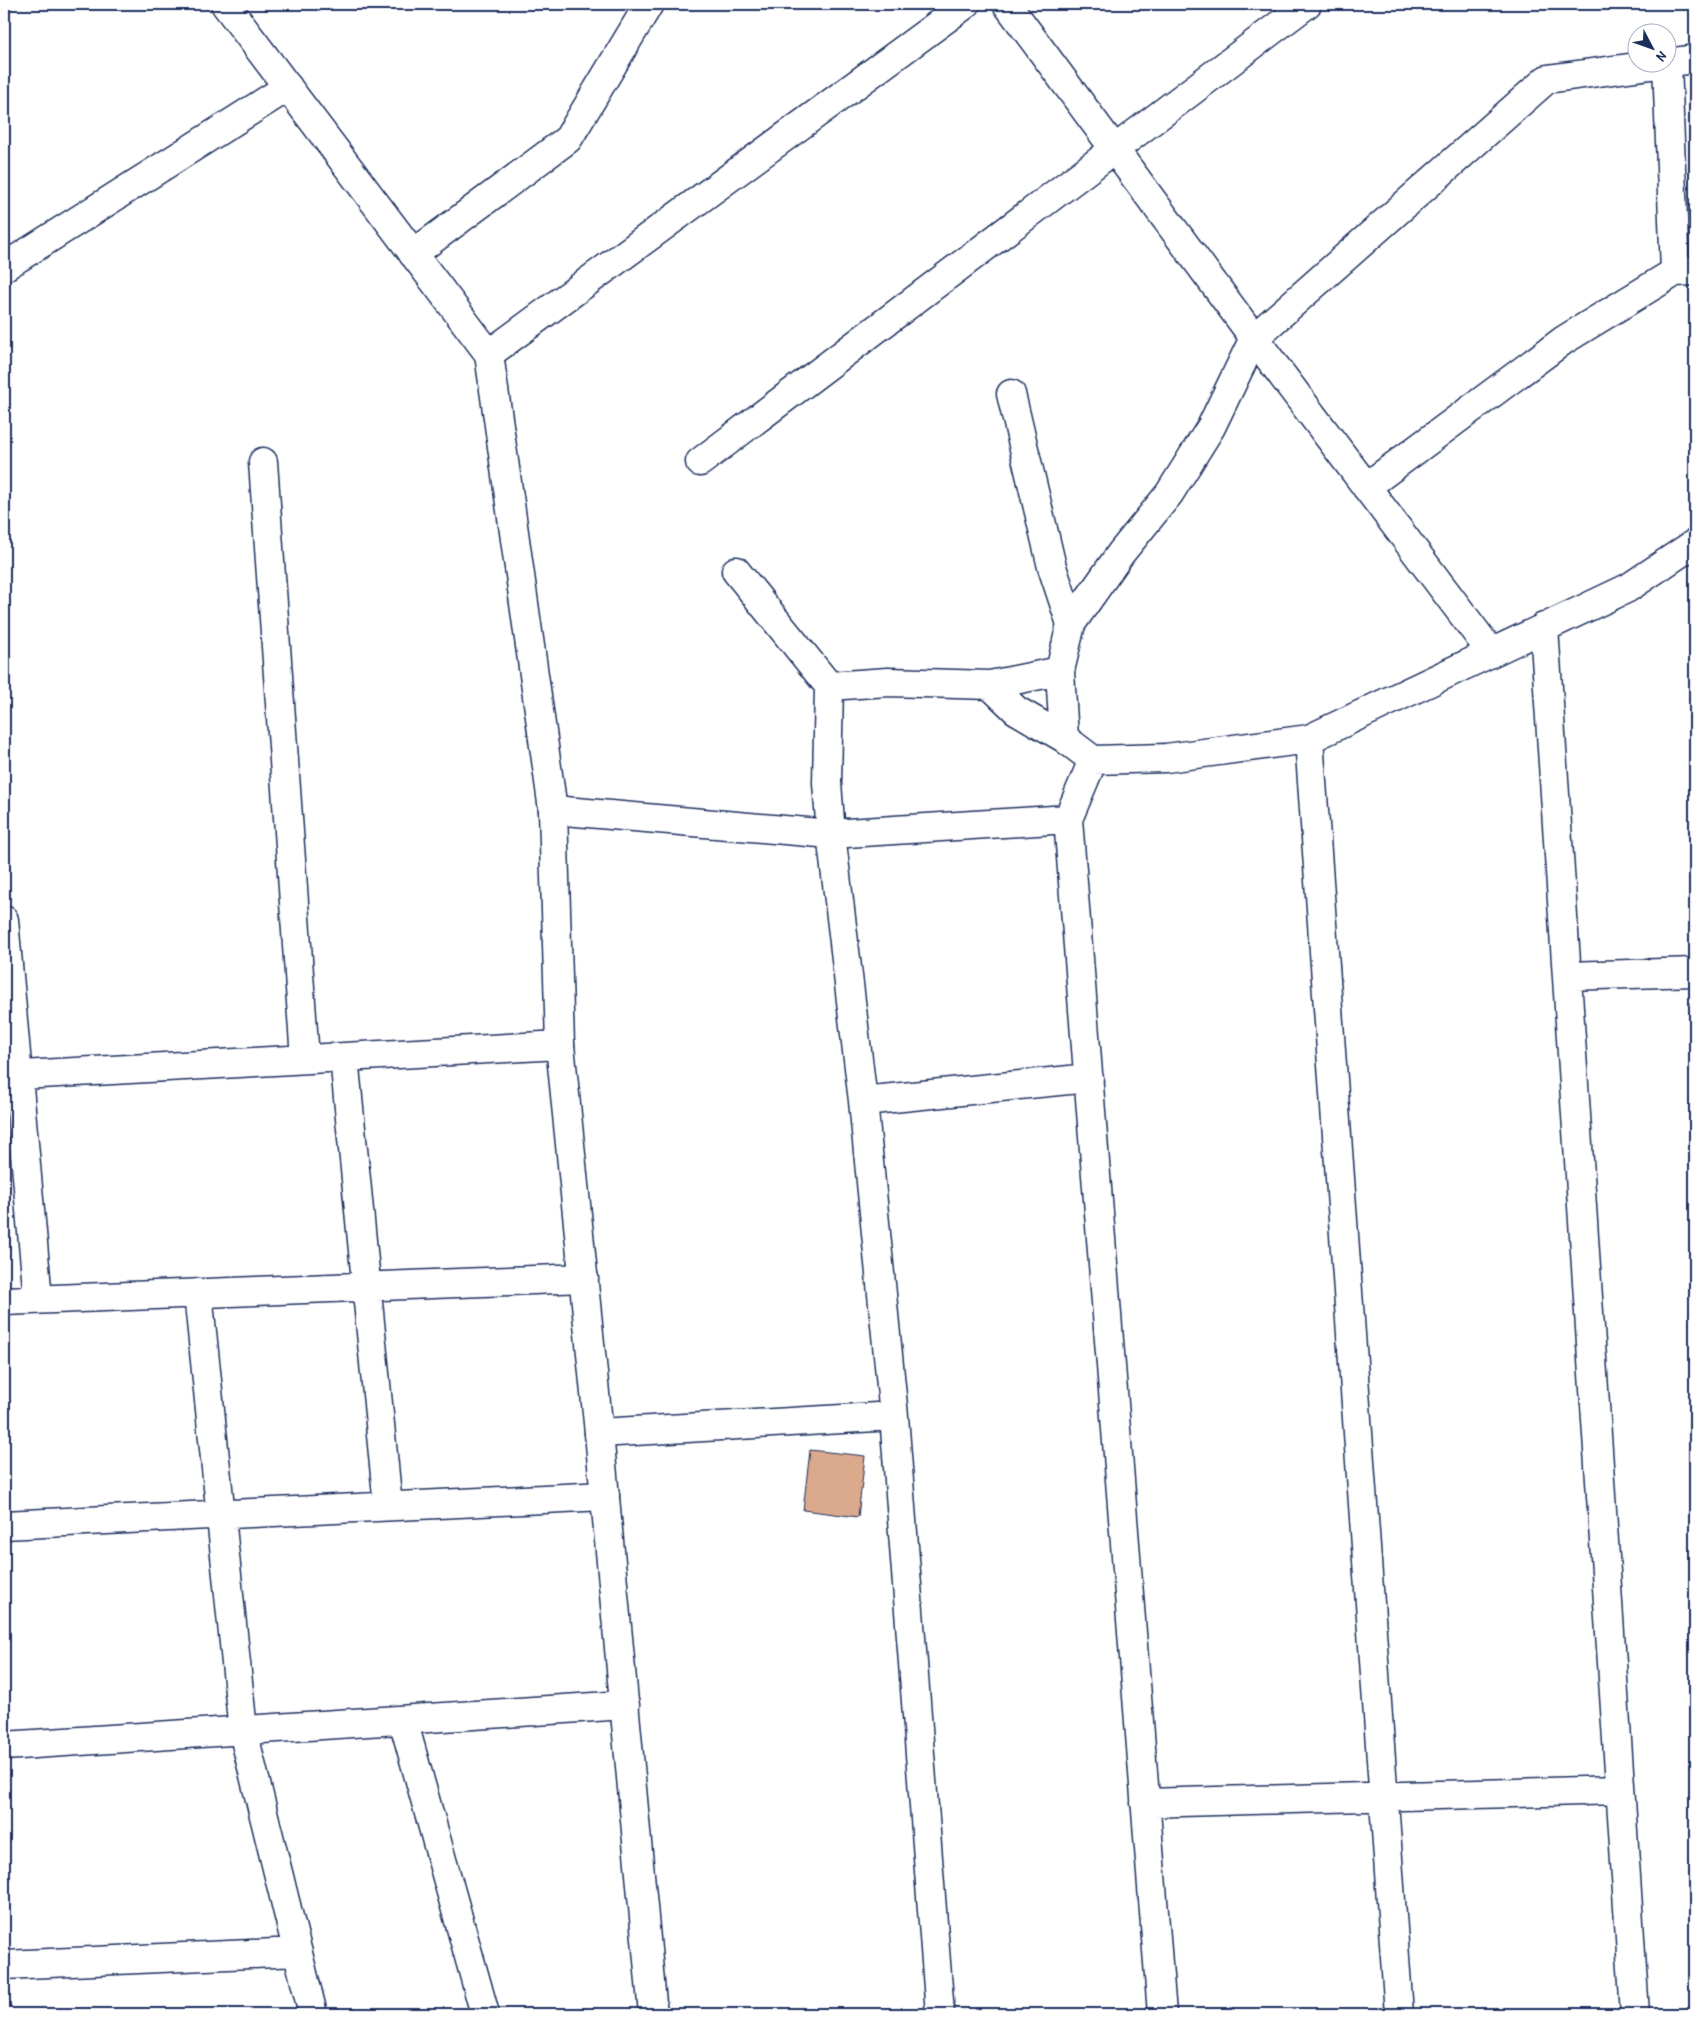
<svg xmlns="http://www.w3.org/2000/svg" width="1699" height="2018" font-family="'Patrick Hand',sans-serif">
<rect width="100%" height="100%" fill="#fff"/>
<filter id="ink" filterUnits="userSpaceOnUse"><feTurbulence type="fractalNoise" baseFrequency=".02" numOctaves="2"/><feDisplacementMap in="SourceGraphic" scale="10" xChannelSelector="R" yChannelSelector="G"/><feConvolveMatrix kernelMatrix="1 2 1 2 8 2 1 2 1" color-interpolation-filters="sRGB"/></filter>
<g filter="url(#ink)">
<path fill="#dbaa8d" stroke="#1b2f5e" d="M810,1450l55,6 -7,61 -55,-7z"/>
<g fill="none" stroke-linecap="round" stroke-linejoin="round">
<defs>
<path id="minor" d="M1007,4l247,334 237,314
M1667,63l8,209
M413,254l155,-115 81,-135
M4,267l284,-180
M489,354l477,-350
M1011,394l41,173 19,57
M263,462l42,597
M700,462l607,-458
M1366,487l198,-147 111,-68 20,-1
M736,571l93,115 -2,97 4,51 32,267 31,315 46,598
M1544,627l91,1387
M990,685l70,-14
M829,686l59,-4 102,3 26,25 48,28 29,22 73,-2 143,-19 319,-151 67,-45
M1064,738l-4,-67 11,-47 50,-71 48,-59 42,-67 43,-89 293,-259 148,-20
M1309,739l90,1275
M1093,760l-25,59 94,1195
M553,810l278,24 237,-15
M4,920l34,379
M1567,976l128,-4
M344,1057l44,449
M4,1076l556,-31
M863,1101l226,-23
M198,1293l45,438 70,283
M4,1301l580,-23
M599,1433l295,-17
M4,1525l601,-29
M403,1720l82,294
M4,1746l621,-41
M1145,1803l475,-13
M4,1965l294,-13"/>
<path id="tertiary" d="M225,4l264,350 64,456 7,235 39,388 54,581"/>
</defs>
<use href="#minor" stroke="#1b2f5e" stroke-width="31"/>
<use href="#tertiary" stroke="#1b2f5e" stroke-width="31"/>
<use href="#minor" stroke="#fff" stroke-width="28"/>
<use href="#tertiary" stroke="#fff" stroke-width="28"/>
</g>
</g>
<rect width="1699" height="2018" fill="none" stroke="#fff" stroke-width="20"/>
<rect x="10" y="10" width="1679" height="1998" fill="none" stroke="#1b2f5e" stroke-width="2" filter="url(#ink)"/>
<g transform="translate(1652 48) rotate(131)"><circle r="24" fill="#ffffff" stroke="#a4acbf"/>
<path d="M0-4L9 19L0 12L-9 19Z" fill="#1b2f5e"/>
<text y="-8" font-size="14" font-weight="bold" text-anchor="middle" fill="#1b2f5e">N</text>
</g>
</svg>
